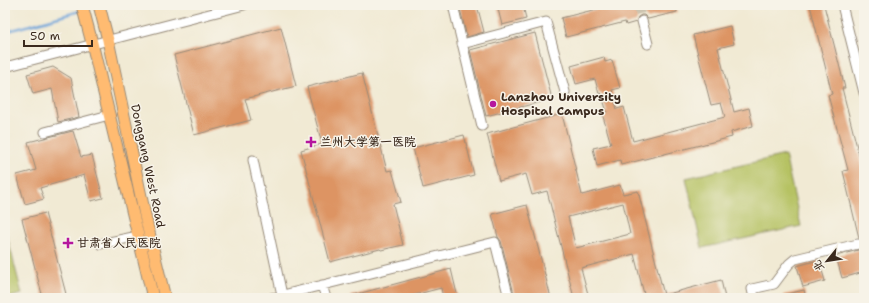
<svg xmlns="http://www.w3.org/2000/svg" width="869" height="303" font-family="'Shantell Sans','LXGW WenKai TC',sans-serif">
<rect width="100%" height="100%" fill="#f7f3e8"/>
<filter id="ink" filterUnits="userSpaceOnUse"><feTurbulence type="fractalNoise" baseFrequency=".025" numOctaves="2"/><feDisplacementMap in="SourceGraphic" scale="8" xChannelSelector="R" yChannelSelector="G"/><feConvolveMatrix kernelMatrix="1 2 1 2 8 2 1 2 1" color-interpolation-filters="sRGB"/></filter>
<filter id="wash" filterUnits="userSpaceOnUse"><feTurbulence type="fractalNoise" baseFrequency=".012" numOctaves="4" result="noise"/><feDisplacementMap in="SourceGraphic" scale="16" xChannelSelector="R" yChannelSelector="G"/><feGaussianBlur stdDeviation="0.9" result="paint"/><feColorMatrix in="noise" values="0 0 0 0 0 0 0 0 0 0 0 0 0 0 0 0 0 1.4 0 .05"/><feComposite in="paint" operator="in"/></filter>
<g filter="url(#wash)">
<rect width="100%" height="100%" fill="#f1ead4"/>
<path fill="#b6c263" stroke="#787640" d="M785,155l16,71 -99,22 -16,-70z
M5,228l17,66 -16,4h-1z"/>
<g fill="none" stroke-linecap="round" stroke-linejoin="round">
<path stroke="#6ba3d9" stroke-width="2.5" d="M5,32l75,-21"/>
</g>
<g id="blocks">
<path fill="#dd9463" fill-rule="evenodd" d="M459,5h18l7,27 -17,5z
M497,5h26l3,14 -24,6z
M613,5h63l1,7 -29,7 -4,-4h-3l-3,2 -2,5 -10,3 -1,-3 -59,15 -5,-19z
M810,5h14l21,83h-3l18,71 4,19v61l-5,-1 -16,-67 5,-1 -20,-75 4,-1z
M730,26l4,18 -16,4 16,64 15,-4 4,18 -22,6 1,5 -111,28 -1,-5 -23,6 -4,-18 18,-4 -9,-31 5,-1 -6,-19 -2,1 -4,-15 -19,5 -5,-18 33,-9 1,5 7,-2 8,28 -8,2 5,19 7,-2 9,34 92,-24 -4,-14 -10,2 -18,-70z
M281,27l15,59 -51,13 6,21 -57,15 -20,-80z
M535,33l17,66 -66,17 -16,-66z
M53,67l18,11 8,39 -21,5 -6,-33 -19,5 -6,-20z
M362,73l25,98 5,-1 9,32 -8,2 10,41 -22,5 -1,-1 -50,13 -29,-112 21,-6 -15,-57z
M562,114l20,81 38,-10 3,9 15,-3 26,104 57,-15 4,18h-80l-11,-44 -53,14 8,30h-15l-27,-107 -15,4 -6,-21 -27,7 -12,-47zM623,203l7,31 -54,14 -8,-31z
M73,131l8,26 11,-2 11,43 -12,3 -7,-26 -44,13 4,11 -19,5 -8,-29 19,-5 -8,-28z
M464,135l10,40 -51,13 -10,-40z
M527,205l24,93h-36l-14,-57 -3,-4 -6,-23z
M45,213l22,85h-24l-21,-79z
M858,250h2l4,15v7l-22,6 -6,-22z
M819,260l6,21 -22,6 -6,-21z
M451,269l7,29h-15l-2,-10 -38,10h-53v-2z
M804,290l2,8h-23v-3z"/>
</g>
</g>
<g filter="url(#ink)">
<use href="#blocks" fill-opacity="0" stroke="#968a79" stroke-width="1"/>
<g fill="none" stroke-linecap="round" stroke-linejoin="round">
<path stroke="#cdc4b0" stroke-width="9" stroke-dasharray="9 4.5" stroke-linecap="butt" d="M638,5l4,16"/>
<defs>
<path id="minor" d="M453,5l29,121
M842,5l22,88
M642,21l6,23
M462,44l84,-22 19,70
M5,67l239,-62
M45,132l64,-17
M253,160l29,135
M100,244l38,-8
M322,285l4,13
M271,298l224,-56 14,56
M754,298l-2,-9 22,-5 15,-20 6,-5 63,-15 6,1"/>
<path id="major" d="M82,5l10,38 61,255
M99,5l9,35 38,180 19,78"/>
</defs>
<use href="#minor" stroke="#968a79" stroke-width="11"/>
<use href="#major" stroke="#968a79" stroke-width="13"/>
<use href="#minor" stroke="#fff" stroke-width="9"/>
<use href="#major" stroke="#ffbb71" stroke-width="11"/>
</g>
</g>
<g fill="#b5179e" stroke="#f7f3e8" stroke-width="1.5">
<circle cx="493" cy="104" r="4"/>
<path d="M309 136h4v4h4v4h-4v4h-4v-4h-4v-4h4z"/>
<path d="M66 237h4v4h4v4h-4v4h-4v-4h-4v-4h4z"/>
</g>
<g text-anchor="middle" stroke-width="3" stroke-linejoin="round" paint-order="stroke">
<g font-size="12" font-weight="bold" fill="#3b2a1e" stroke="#f7f3e8" text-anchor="start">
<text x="501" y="101">Lanzhou University<tspan x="501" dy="14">Hospital Campus</tspan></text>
<text x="320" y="146">兰州大学第一医院</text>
<text x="77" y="247">甘肃省人民医院</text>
</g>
<g font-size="12" fill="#3b2a1e" stroke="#f7f3e8">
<text transform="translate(148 166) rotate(78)" y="4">Donggang West Road</text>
</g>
</g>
<rect width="869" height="303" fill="none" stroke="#f7f3e8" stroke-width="20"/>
<g transform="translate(827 261) rotate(240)" stroke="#f7f3e8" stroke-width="3" paint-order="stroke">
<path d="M0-3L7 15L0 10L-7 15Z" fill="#3b2a1e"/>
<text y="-6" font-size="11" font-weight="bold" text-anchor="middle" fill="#3b2a1e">北</text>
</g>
<path d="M24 40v6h68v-6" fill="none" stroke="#3b2a1e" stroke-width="2"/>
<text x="30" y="40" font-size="12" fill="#3b2a1e" stroke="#f7f3e8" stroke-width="3" paint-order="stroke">50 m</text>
</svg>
